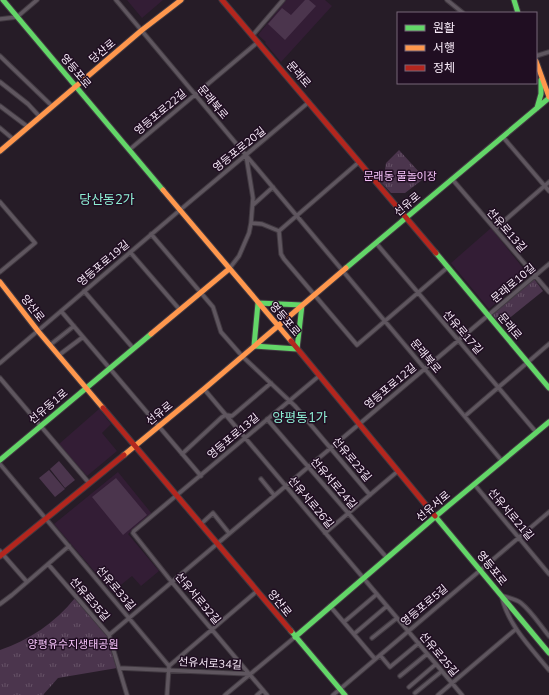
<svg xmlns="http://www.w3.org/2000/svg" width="549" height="695" font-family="Mulish,'Noto Sans KR',sans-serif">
<defs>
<pattern id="park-tufts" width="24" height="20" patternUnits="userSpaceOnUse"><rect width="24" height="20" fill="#4b354d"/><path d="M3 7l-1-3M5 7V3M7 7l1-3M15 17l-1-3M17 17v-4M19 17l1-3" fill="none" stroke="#665267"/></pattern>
</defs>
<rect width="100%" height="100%" fill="#261c27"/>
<path fill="#331d35" d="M127,0h36l-21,18z
M286,0h39l7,6 -51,56 -16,-19 1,-1 -8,-7z
M491,228l36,45 -1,4 -37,32 -38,-46z
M99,409l12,15 -9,9 15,18 -30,25 -28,-32z
M118,472l34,42 -24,20 31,37 -18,15 -9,-10 -20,16 -58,-68z"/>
<path fill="#4b354d" d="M305,0h4l7,6 -31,34 -17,-16 14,-16 9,7z
M59,461l16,19 -10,8 -15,-19z
M49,470l16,19 -10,8 -16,-19z
M116,478l31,37 -24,20 -31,-38z"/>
<path fill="url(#park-tufts)" d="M399,150l21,23 2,7 -17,13h-14l-11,-12 4,-5 2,-13z
M534,279l9,12 -42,34 -10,-11z
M75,598l32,38 10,32 -59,10 -15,17h-43v-45c29,-10 55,-27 75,-52z"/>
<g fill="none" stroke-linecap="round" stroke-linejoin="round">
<defs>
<path id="street" d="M116,0l386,461
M447,0l16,13
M0,19l17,-2 20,-17
M252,36l31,-36
M0,56l52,50
M536,56l13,-4
M0,82l28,22 12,13
M0,106l28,21
M0,128l13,11
M503,137l46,54
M129,150l129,-108
M452,179l97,113
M0,202l35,41 -35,29
M253,205l20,-18
M251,223l11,1 17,7
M495,229l54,-47
M279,231l2,23 3,5 73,86 91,-78
M279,231l80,-69
M151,234l62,73 8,25 21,24 53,50 75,89
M376,243l160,189
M130,252l50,58
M229,269l10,-13 10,-23 2,-10 2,-25 -7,-43
M84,291l49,57
M61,311l140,165
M50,345l24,-19
M59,355l24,-18
M0,363l180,-153 129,-108
M0,378l89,105
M204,389l258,306
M465,416l84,-72
M267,419l120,139
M182,454l40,-37 4,-2 6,1 39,-33
M0,464l169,202 -2,29
M261,479l13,16
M474,484l75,90
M201,524l12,-11 16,20
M325,533l73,-62
M0,551l27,31
M48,564l61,71 18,60
M503,596c6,2 13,3 18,7 11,9 19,22 28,33
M502,598c7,28 29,50 47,72
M0,604l12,-9 57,-49
M330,606l45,53
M344,622l33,-28
M354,634l33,-28
M109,635l440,-371
M372,638l25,-20
M380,655l10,12 29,-24
M169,666l88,-75
M119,668l131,6
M400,676l27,-22
M409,687l27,-23
M415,693l27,-22
M225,695l70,-58
M257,695l6,-5
M267,695l-96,-114 -38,-48 1,-2 185,-155
M333,695l216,-183
M438,695l78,-66"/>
<path id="fast" d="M3,0l160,190
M514,0l4,13
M537,108l4,-14v-14
M436,253l113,135
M346,268l203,-170
M258,303l44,2 -5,44 -43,-3z
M0,460l151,-126
M435,516l114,137
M291,631l54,64
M295,637l141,-121 113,-94"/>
<path id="slow" d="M536,61l13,36
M0,151l142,-121 39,-30
M163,190l128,151
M0,282l38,49 65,77
M151,334l78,-65
M124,455l80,-66 142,-121"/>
<path id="jam" d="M222,0l214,253
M291,341l144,175
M103,408l188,223
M0,556l124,-101"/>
</defs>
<use href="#street" stroke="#413941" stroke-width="5.5"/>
<use href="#fast" stroke="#413941" stroke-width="7"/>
<use href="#slow" stroke="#413941" stroke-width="7"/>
<use href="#jam" stroke="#413941" stroke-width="7"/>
<use href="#street" stroke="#5f565f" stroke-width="3.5"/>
<use href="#fast" stroke="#63d668" stroke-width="5"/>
<use href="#slow" stroke="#ff974d" stroke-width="5"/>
<use href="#jam" stroke="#b3261e" stroke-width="5"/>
</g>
<g text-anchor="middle" stroke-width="3" stroke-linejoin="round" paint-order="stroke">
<g font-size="11" fill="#f8ebf9" stroke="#200e22">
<text transform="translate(102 51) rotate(-40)" y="4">당산로</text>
<text transform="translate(76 71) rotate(50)" y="4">영등포로</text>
<text transform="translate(299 74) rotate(49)" y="4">문래로</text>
<text transform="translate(213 102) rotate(50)" y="4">문래북로</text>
<text transform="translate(160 112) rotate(-40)" y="4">영등포로22길</text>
<text transform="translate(239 149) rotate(-39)" y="4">영등포로20길</text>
<text transform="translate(407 204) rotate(-40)" y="4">선유로</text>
<text transform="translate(507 230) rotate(49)" y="4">선유로13길</text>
<text transform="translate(103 263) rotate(-40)" y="4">영등포로19길</text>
<text transform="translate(513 283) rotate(-40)" y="4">문래로10길</text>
<text transform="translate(33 308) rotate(52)" y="4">양산로</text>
<text transform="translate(285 319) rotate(50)" y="4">영등포로</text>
<text transform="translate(510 326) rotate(50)" y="4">문래로</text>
<text transform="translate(463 332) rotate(49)" y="4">선유로17길</text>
<text transform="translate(426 356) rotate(50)" y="4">문래북로</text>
<text transform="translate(390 386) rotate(-40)" y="4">영등포로12길</text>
<text transform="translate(48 406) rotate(-40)" y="4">선유동1로</text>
<text transform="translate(159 413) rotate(-39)" y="4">선유로</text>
<text transform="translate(233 436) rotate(-40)" y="4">영등포로13길</text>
<text transform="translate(352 459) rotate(50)" y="4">선유로23길</text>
<text transform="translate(334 483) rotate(49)" y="4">선유서로24길</text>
<text transform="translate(311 502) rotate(50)" y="4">선유서로26길</text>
<text transform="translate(433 506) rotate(-40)" y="4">선유서로</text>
<text transform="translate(511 514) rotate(50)" y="4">선유서로21길</text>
<text transform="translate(492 568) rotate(51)" y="4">영등포로</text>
<text transform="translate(116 588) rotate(50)" y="4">선유로33길</text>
<text transform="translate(198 598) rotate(50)" y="4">선유서로32길</text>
<text transform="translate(90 599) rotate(49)" y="4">선유로35길</text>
<text transform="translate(280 603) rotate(51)" y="4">양산로</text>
<text transform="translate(424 605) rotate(-40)" y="4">영등포로5길</text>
<text transform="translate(439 654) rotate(50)" y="4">선유로25길</text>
<text transform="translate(210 663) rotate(3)" y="4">선유서로34길</text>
</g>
<g font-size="11" fill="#f6c3fa" stroke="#200e22">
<text x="400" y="180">문래동 물놀이장</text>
<text x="73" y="648">양평유수지생태공원</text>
</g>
<g font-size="13" fill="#8deed3" stroke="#200e22">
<text x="107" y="204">당산동2가</text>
<text x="300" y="422">양평동1가</text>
</g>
</g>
<rect x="397" y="12" width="140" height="72" fill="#200e22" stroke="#766678"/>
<rect x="405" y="25" width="20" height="6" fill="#63d668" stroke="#766678"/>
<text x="433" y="32" font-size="12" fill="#f8ebf9">원활</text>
<rect x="405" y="45" width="20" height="6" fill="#ff974d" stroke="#766678"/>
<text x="433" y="52" font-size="12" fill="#f8ebf9">서행</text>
<rect x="405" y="65" width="20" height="6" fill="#b3261e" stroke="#766678"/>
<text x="433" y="72" font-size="12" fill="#f8ebf9">정체</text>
</svg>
